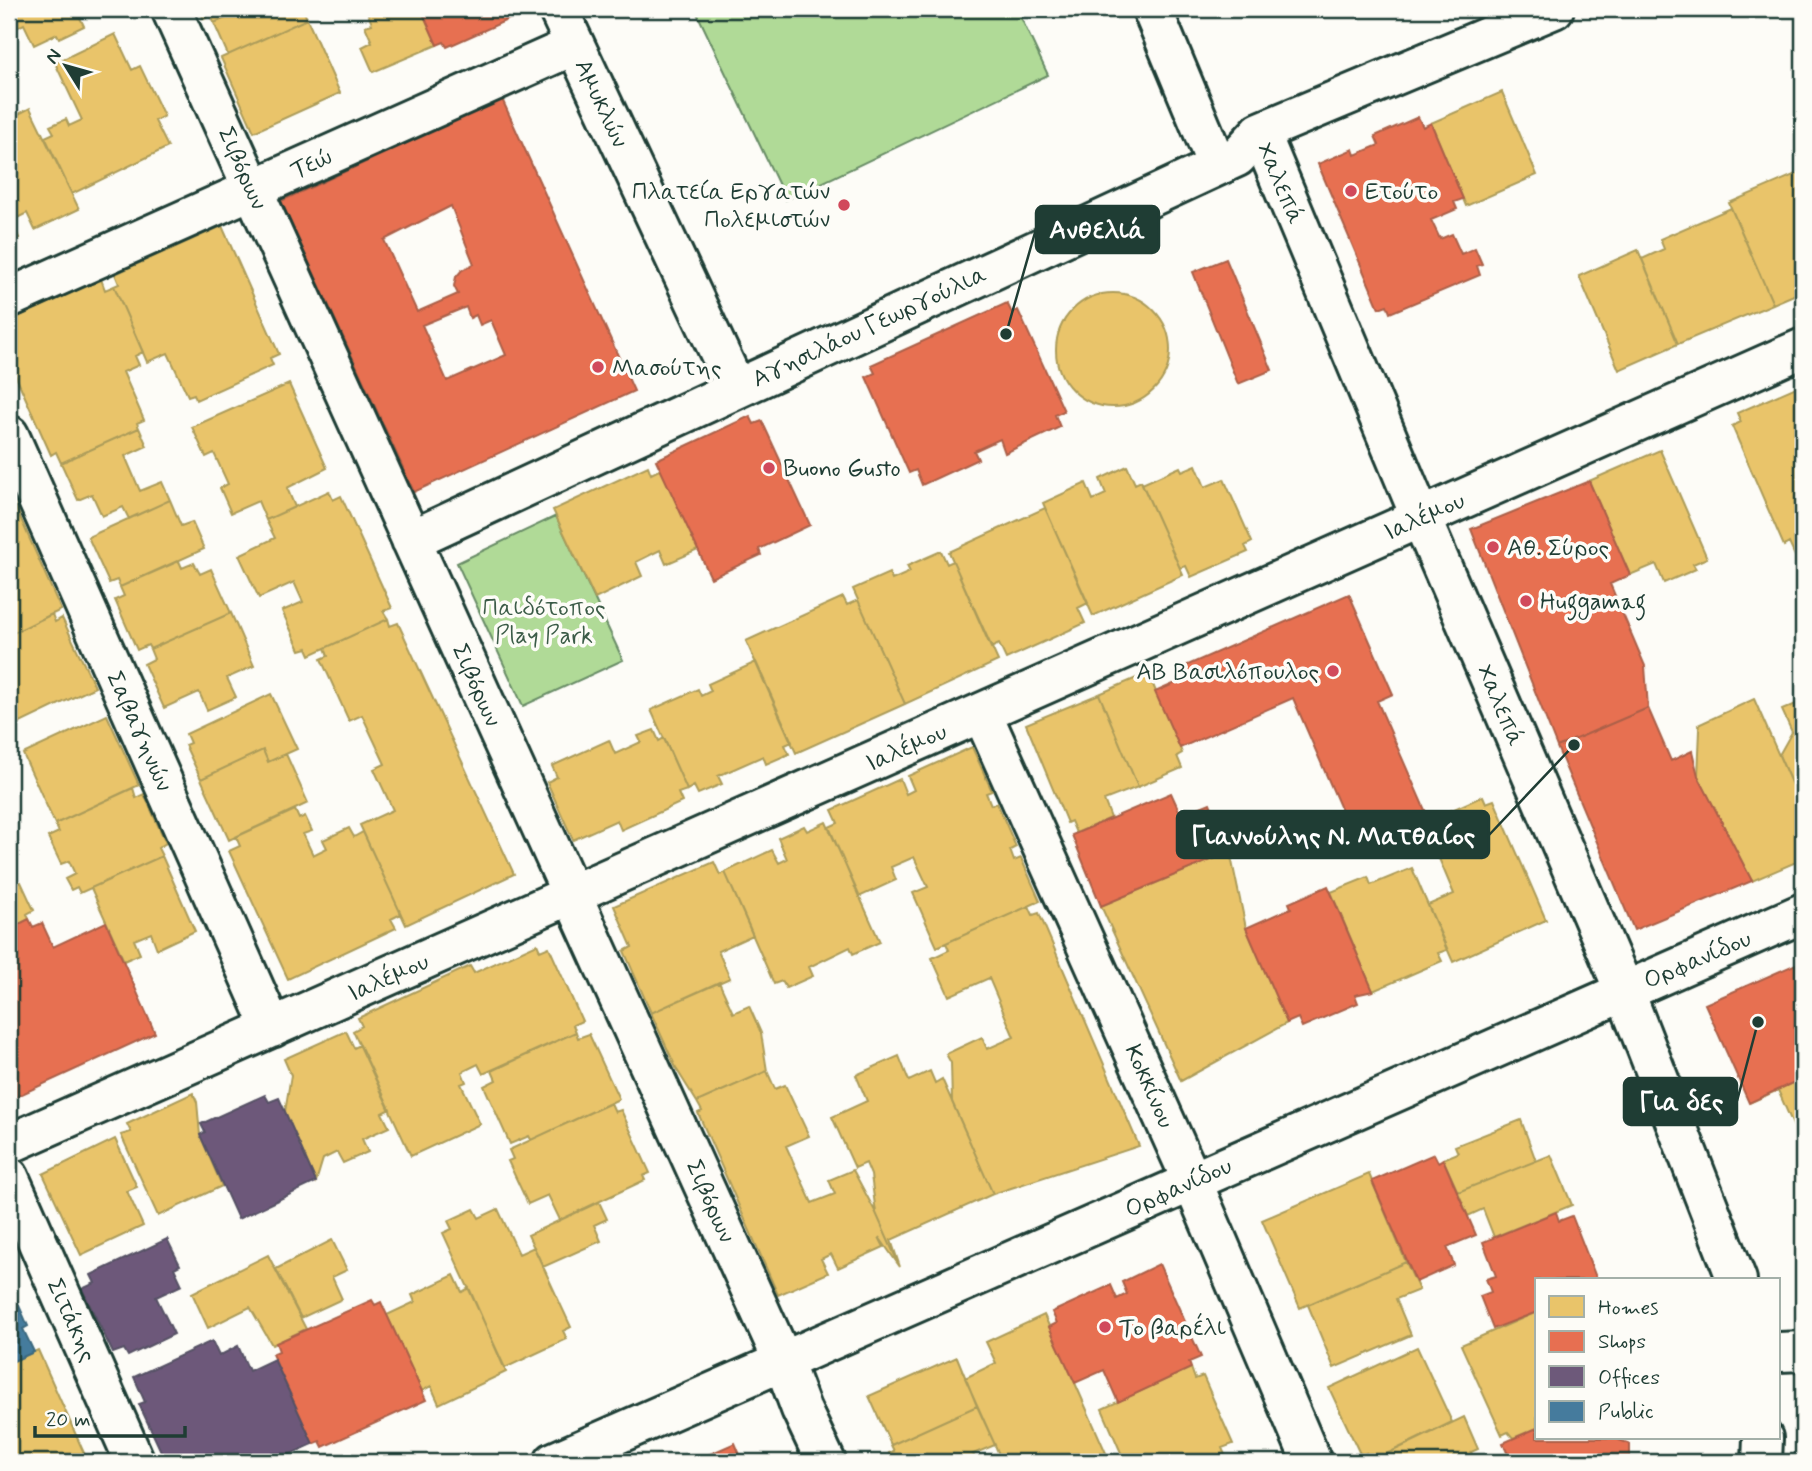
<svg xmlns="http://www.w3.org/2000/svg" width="1812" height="1471" font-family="Mynerve,sans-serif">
<rect width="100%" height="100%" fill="#fdfcf7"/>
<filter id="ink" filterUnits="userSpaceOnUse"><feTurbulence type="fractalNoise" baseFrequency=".0143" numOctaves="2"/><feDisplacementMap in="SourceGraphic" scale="14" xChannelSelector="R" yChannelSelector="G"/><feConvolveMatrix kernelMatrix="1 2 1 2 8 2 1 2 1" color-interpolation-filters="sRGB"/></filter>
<g filter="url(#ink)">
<path fill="#b0da97" stroke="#688c66" stroke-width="2" d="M695,9h322l31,66 -262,125z
M556,516l67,144 -100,46 -66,-143z"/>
<path fill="#e9c46a" stroke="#ac9c5a" stroke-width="2" d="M9,9h67l8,17 -25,12 -2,-4 -23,11 -10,-21 -8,4z
M199,9h48l-33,14 -3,-8 -7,4z
M247,9h56l4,10 -79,36 -14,-32z
M366,9h55l16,36 -64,27 -11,-25 10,-5 -7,-16 7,-2z
M307,19l33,74 -86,39 -33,-74z
M115,34l17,36 8,-4 24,50 -9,5 13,26 -96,47 -27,-57 9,-4 -4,-7 16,-7 3,7 13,-6 -27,-57z
M1502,92l35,83 -71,31 -35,-83z
M30,108l49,101 -44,21 -8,-17 -16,8 8,17 -10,5v-124z
M1803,171v120l-30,13 -44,-101z
M1731,208l42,96 -95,40 -36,-85 22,-10 -4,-10z
M222,226l57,128 -9,4 3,7 -77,35 -2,-6 -6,2 -20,-43 -21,9 -33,-76 5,-2 -4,-10z
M1638,250l40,94 -59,26 -40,-94z
M101,279l4,11 9,-4 29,66 -8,4 4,9 -16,7 21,48 -7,3 2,5 -78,35 -5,-11 -5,3 -42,-94v-40z
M1056 350a57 57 0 1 1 114 0a57 57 0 1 1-114 0Z
M289,384l38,84 -40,20 8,19 -29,13 -8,-19 -27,12 -11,-25 8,-4 -14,-31 -8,4 -14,-30z
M1803,384v169l-8,3 -6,-13 -5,3 -52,-120 9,-4 -4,-9z
M139,428l8,18 -22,10 15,35 22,-9 8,18 -41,19 -6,-12 -21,9 -10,-22 -14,6 -17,-37z
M1660,450l47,108 -14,6 3,5 -32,14 -8,-19 -26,11 -41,-94z
M1196,465l9,22 19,-8 28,63 -7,4 3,6 -57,25 -5,-11 -6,2 -38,-84 38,-17 2,4z
M648,466l3,8 10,-5 37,81 -32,14 -6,-14 -24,12 6,14 -47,23 -42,-89z
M1127,466l8,18 6,-3 42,94 -90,41 -50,-113 43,-20 7,17 13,-6 -6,-15z
M329,491l4,9 8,-4 51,112 -9,3 5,8 -78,36 -3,-7 -7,2 -18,-39 21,-9 -9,-20 -35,16 -20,-43 36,-17 -9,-18z
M9,492l52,118 -52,25z
M170,500l11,26 11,-4 12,27 -84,38 -3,-7 -8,3 -21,-46z
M1045,508l43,95 -10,5 7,15 -79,36 -7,-15 -8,4 -42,-96z
M941,551l6,13 6,-3 45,100 -93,43 -52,-115 36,-16 3,7 18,-8 -3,-6z
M179,561l3,7 12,-5 6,11 11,-5 20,44 -81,36 -2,-4 -11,5 -22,-50 9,-4 -4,-9z
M843,597l4,8 11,-5 47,104 -109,49 -50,-112z
M231,613l23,53 -27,12 9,19 -29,13 -8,-18 -35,16 -20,-44 10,-5 -4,-10z
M52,614l3,8 7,-4 33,69 -85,41 -1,-93z
M388,619l2,7 8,-3 116,251 -108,51 -46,-100 33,-15 -19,-41 11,-5 -23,-49 -13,6 -28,-62 7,-3 -3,-8z
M756,662l36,80 -7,3 4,9 -23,10 -3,-8 -45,20 4,8 -24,10 -4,-8 -7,4 -36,-80 47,-21 3,7 10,-5 -3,-7z
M1148,673l32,75 2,5 -5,3 5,12 -44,19 -39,-93z
M271,694l26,55 -29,13 -5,-12 -62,29 -16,-34 5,-2 -4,-9z
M1099,694l39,93 -34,13 7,18 -35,15 -5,-12 -4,2 -41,-99z
M1754,699l49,111v49l-51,22 -54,-105 2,-46 -2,-5z
M1803,701v109l-24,-55 13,-23 -10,-22z
M107,715l32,70 -84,39 -32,-70z
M654,730l5,11 5,-3 23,52 -9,3 4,9 -61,28 -4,-10 -44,20 -26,-58 10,-5 -5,-11 57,-26 6,14 26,-12 -3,-6z
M972,747l20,44 -6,2 5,12 6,-2 19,44 -6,3 4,11 7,-3 19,43 -103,46 -24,-54 15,-6 -14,-30 -23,10 5,13 -37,17 -30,-70 9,-4 -6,-13 68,-31 6,15 8,-4 -6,-14z
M263,750l5,12 18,-8 22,49 -79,37 -28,-61z
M133,788l3,10 8,-4 22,49 -8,5 4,8 -82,37 -3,-6 -6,3 -6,-11 10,-5 -6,-13 -8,3 -13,-27 11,-5 -4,-8z
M1483,796l3,7 8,-3 52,120 -93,42 -25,-57 26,-11 -27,-64 10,-5 -3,-7z
M295,810l4,9 6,-3 7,15 -9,3 10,21 14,-7 -4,-8 26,-12 5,9 9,-5 38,82 -10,5 5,9 -108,51 -59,-128 11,-5 -4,-9z
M826,822l54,120 -27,12 -3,-7 -41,20 4,9 -27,12 -4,-7 -8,3 -49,-112 47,-22 7,13 8,-4 -9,-21 26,-12 3,5z
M1230,852l16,76 41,95 -106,58 -80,-175z
M162,856l33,75 -38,18 -6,-16 -17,7 6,14 -16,7 -33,-73z
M714,862l6,13 5,-3 28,63 -35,16 12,27 -79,35 -27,-62 8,-4 -18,-41z
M1412,868l35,82 -9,3 4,8 -69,30 -42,-99 37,-15 3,8z
M9,878l3,7 9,-3 13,28 -7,4 2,5 -20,10z
M1029,906l4,9 6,-2 100,233 -146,48 -41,-92 -1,-39 -5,-9 36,-17 5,12 27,-12 -25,-59 -40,18 -17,-38 17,-8 -3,-7z
M537,944l3,7 9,-4 33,74 -9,4 3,7 -93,42 -5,-10 -16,8 4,10 -5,2 19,40 -69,32 -58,-125 9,-5 -4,-8 112,-52 4,7z
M719,982l14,31 16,-7 12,27 6,38 -70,31 -20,-32 -26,-57z
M346,1031l8,17 6,-3 30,64 -8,4 7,14 -27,12 6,13 -25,11 -6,-11 -14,7 -7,23 -31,-70 6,-37 -7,-16z
M576,1032l2,6 11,-4 30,65 -88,41 -2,-4 -19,8 -26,-58 12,-6 -4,-9z
M899,1056l10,25 21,-10 5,12 7,-4 51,115 -102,46 9,27 -24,-54 -5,-38 -5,-12 -11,5 -23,-51 35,-16 -11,-26z
M767,1071l8,18 10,-4 24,51 -23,10 26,57 23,-9 -6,-14 24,-10 23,43 24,54 -21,-30 5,10 -46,21 -7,-14 -10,5 7,14 -50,22 -80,-182 4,-2 -5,-9z
M1803,1078v70l-25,-58 -29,13z
M193,1093l4,9 3,33 22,51 -64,30 -37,-81 10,-3 -4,-8z
M611,1103l4,9 6,-2 29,63 -7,3 2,4 -85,40 -12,-25 -20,9 -20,-43 5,-2 -4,-9z
M1521,1120l15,41 -78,31 -15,-33 15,-6 -3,-7z
M115,1139l22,48 -10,4 16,35 -62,29 -38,-81z
M1551,1155l21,50 -78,32 -11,-28 -15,7 -10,-24z
M1369,1174l37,88 -106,46 -38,-88z
M599,1202l8,17 -13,6 7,16 -58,26 -15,-32z
M474,1209l5,9 19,-9 21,45 15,-7 37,80 -8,4 4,8 -62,29 -62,-135 9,-4 -4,-8z
M332,1240l15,30 -15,7 10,22 -41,19 -25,-49z
M268,1255l38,74 -34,16 -22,-38 -42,21 -16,-35z
M1406,1262l13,28 -23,9 15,36 -77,33 -26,-63z
M454,1275l8,17 7,-4 37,84 -67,32 -8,-18 -9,5 -35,-76 28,-13 -3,-7z
M1537,1312v116l-24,10 -5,-6 -6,3 -41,-90z
M1044,1315l31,68 35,79h-108l-7,-17 -30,-67 31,-15 -10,-21z
M1417,1347l35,75 -82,40 -4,-9 -5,3 -32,-68z
M38,1350l50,112h-79v-99z
M957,1357l20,49 -86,39 -22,-49z
M1191,1368l4,11 8,-3 30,68 -11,4 3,7 -17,7h-83l-23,-53z
M977,1406l18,39 -22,9 4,8h-84l-4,-9 5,-2 -3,-6z
M1464,1417l14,32 -7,3 4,10h-105z"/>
<path fill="#e76f51" stroke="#ab6048" stroke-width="2" fill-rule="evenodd" d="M421,9h91l4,7 -69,31 -3,-5 -7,3z
M502,99l132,292 -220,101 -133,-291zM451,206l23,58 -12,6 -6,7 -2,9 4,8 -41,18 -33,-72zM466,307l4,11 6,-3 4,10 11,-5 15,35 -59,26 -25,-56z
M1418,117l5,10 8,-4 32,76 -9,3 3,7 -26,11 9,19 12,-5 9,20 14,-6 7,16 -5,2 3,9 -90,38 -3,-8 -8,3 -61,-144 35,-15 2,6 24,-10 -4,-9z
M1226,259l46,111 -34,14 -45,-112z
M1007,303l5,10 6,-3 46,101 -9,4 5,12 -55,26 -5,-14 -26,12 4,8 -56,26 -6,-15 -7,3 -43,-96 9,-4 -4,-8z
M750,416l4,8 8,-3 48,104 -51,24 2,6 -50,23 -55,-118z
M1589,481l41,94 -20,9 35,82 3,42 -91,39 -86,-218z
M1349,594l44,100 -16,7 51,116 -70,31 -65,-150 -113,50 -25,-56 30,-13 -4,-11z
M1648,708l23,53 21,-10 6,25 54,105 -118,49 -77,-183z
M1171,793l10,22 29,-12 20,49 -129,54 -29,-71z
M1328,886l45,105 -18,4 3,8 -56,24 -4,-9 -11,5 -41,-95 45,-20 -2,-5z
M29,919l4,8 9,-4 11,24 53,-25 49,111 -146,67v-171z
M1803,961v117l-54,25 -44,-99z
M1434,1154l4,8 5,-3 33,76 -29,12 7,18 -38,17 -44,-101z
M1556,1212l3,9 13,-5 25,64h-60v32l-44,17 -13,-33 11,-4 -5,-13 10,-3 -13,-34z
M1159,1264l42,93 -12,5 2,6 -73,34 -14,-32 -29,13 -26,-56 8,-4 -5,-11 59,-27 6,14 10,-5 -5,-12z
M372,1300l3,5 6,-3 45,98 -103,47 -3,-6 -7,3 -41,-90 7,-3 -3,-8z
M1537,1428v10h82v2l11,4v18h-119l-8,-19z
M735,1443l8,19h-51z"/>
<path fill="#6d597a" stroke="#565165" stroke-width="2" d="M265,1095l4,7 10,-4 37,84 -78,37 -38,-84 5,-3 -4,-8z
M167,1239l13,26 -6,3 8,17 -26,12 18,37 -46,22 -4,-7 -11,4 -31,-64 13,-6 -4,-8z
M212,1341l7,15 19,-10 11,25 25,-12 39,85 -40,18h-107l-27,-58 6,-2 -11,-25z"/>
<path fill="#457b9d" stroke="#3a687e" stroke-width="2" d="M9,1283l19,43 -5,3 11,23 -25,11z"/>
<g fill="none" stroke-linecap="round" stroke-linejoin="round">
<defs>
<path id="minor" d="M171,9l612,1352 18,48 25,53
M558,9l178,379
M1152,9l65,156
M1260,132l161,386 203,472 113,290
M9,298l566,-253
M9,435l263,593
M411,540l826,-383 23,-25 294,-123
M982,713l210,468 120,281
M9,1144l1794,-796
M9,1177l126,285
M1779,1352l24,-1
M554,1462l1249,-549
M1762,1462l1,-24"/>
</defs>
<use href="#minor" stroke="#1f3d34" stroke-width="44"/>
<use href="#minor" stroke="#fdfcf7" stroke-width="38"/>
</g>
</g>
<g fill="#d1495b" stroke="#fdfcf7" stroke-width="2.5">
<circle cx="1351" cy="191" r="7"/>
<circle cx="844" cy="205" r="7"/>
<circle cx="598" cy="367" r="7"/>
<circle cx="769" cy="468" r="7"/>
<circle cx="1493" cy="547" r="7"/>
<circle cx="1526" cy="601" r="7"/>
<circle cx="1333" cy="671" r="7"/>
<circle cx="1105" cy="1327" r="7"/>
</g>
<g text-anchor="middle" stroke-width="7" stroke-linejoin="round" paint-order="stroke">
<g font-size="24" fill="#1f3d34" stroke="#fdfcf7">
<text transform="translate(602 103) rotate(65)" y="8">Αμυκλών</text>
<text transform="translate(311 163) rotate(-24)" y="8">Τεώ</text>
<text transform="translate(243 168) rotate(66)" y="8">Σιβόρων</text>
<text transform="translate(1281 183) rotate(67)" y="8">Χαλεπά</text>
<text transform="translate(869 326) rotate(-25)" y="8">Αγησιλάου Γεωργούλια</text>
<text transform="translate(1424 516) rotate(-24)" y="8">Ιαλέμου</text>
<text transform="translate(477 685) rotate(66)" y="8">Σιβόρων</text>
<text transform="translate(1501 705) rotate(67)" y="8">Χαλεπά</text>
<text transform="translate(140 731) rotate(66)" y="8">Σαβαγηνών</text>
<text transform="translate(906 747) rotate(-24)" y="8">Ιαλέμου</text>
<text transform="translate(1697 959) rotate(-23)" y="8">Ορφανίδου</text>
<text transform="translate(388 977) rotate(-24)" y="8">Ιαλέμου</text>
<text transform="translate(1150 1086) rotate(66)" y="8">Κοκκίνου</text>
<text transform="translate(1178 1187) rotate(-24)" y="8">Ορφανίδου</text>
<text transform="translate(711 1201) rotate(66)" y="8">Σιβόρων</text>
<text transform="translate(72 1320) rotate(66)" y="8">Σιτάκης</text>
</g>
<g font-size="24" fill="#1f3d34" stroke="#fdfcf7" text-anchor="start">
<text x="830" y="199" text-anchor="end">Πλατεία Εργατών<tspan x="830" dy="28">Πολεμιστών</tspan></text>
<text x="1365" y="199">Ετούτο</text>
<text x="612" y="375">Μασούτης</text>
<text x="783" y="476">Buono Gusto</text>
<text x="1507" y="555">Αθ. Σύρος</text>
<text x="1540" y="609">Huggamag</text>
<text x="1319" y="679" text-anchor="end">ΑΒ Βασιλόπουλος</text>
<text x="1119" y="1335">Το βαρέλι</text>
</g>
<g font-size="24" fill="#3c5c48" stroke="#fdfcf7">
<text x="544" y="615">Παιδότοπος<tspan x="544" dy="28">Play Park</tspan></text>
</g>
</g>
<path fill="none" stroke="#1f3d34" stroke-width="2.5" d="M1006 334L1036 229M1574 745L1489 835M1758 1022L1737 1101"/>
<g fill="#1f3d34" stroke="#fdfcf7" stroke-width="2.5">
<circle cx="1006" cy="334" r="7"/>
<circle cx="1574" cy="745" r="7"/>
<circle cx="1758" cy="1022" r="7"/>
</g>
<g fill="#1f3d34" stroke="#1f3d34" stroke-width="2.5">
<rect x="1036" y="206" width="123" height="47" rx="7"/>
<rect x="1177" y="811" width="312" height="47" rx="7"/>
<rect x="1624" y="1078" width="113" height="47" rx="7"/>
</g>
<g font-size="26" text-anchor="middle" font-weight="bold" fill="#fff">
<text x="1097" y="238">Ανθελιά</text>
<text x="1333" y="844">Γιαννούλης Ν. Ματθαίος</text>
<text x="1681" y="1110">Για δες</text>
</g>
<rect width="1812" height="1471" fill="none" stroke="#fdfcf7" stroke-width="35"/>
<rect x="18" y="18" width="1777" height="1436" fill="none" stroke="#1f3d34" stroke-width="2.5" filter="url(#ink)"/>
<rect x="1535" y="1278" width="245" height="161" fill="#fdfcf7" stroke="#a4b0a9" stroke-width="2"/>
<rect x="1549" y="1296" width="35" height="21" fill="#e9c46a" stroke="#a4b0a9" stroke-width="2"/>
<text x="1598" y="1314" font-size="21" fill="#1f3d34">Homes</text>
<rect x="1549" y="1331" width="35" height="21" fill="#e76f51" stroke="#a4b0a9" stroke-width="2"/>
<text x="1598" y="1348" font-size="21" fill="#1f3d34">Shops</text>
<rect x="1549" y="1366" width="35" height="21" fill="#6d597a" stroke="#a4b0a9" stroke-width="2"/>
<text x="1598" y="1384" font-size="21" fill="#1f3d34">Offices</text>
<rect x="1549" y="1401" width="35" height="21" fill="#457b9d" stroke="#a4b0a9" stroke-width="2"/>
<text x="1598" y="1418" font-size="21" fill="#1f3d34">Public</text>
<g transform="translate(66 66) rotate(307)" stroke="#fdfcf7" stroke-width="5" paint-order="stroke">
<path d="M0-5L12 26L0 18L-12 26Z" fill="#1f3d34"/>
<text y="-10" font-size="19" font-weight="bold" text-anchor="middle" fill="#1f3d34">N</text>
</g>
<path d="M35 1426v10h150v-10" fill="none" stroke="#1f3d34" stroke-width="3.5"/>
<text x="46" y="1426" font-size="21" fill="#1f3d34" stroke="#fdfcf7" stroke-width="5" paint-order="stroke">20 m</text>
</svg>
